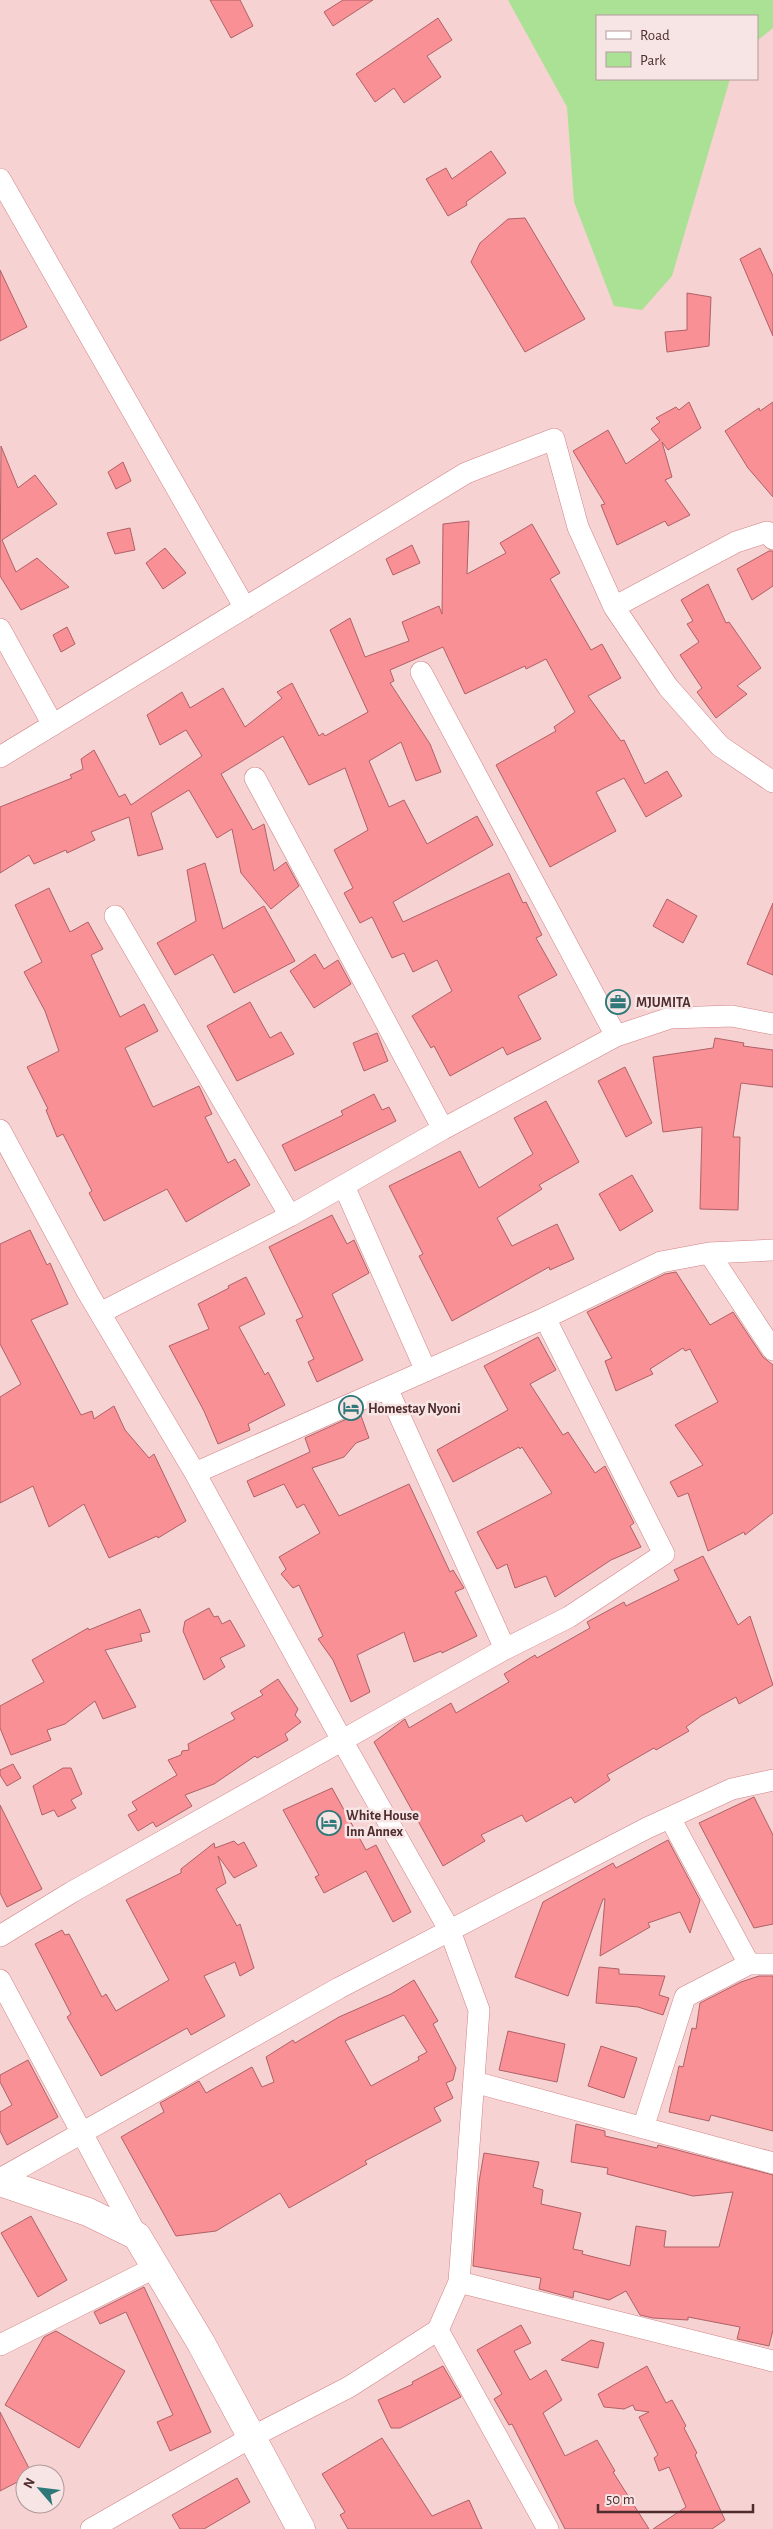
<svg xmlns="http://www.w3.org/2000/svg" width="773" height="2529" font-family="'Alegreya Sans',sans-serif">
<rect width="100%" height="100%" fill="#f6d2d2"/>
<path fill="#aae194" d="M508,0h265v28l-16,13v-25h-160v63h133l-58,197 -30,34 -28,-4 -40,-104 -7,-95z"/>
<path fill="#f89096" stroke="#b06166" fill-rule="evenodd" d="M210,0h30l13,26 -22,12z
M343,0h30l-40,26 -9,-14z
M438,18l14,22 -25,16 14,21 -37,26 -10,-15 -19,14 -19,-28z
M491,151l15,22 -40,29 1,3 -19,11 -22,-37 20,-11 6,11z
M525,218l60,101 -60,33 -54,-90 9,-19 28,-24z
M760,248l13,28v60l-33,-77z
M0,270l27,57 -27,14z
M687,293l24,4 -2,49 -42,6 -2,-20 22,-2z
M689,402l12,26 -33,22 -6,-8 10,35 -7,3 25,35 -22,11 -3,-5 -48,24 -16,-40 4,-1 -32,-53 35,-21 18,34 34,-24 -9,-11 9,-7 -4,-4 20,-11 3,3z
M773,402v95l-25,-29 -23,-37 34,-23 1,3z
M1,446l17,42 17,-13 22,29 -55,36 14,32 21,-14 32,29 -48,23 -21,-34z
M123,462l8,19 -15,8 -8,-17z
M469,521l-2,53 39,-21 -6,-10 32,-19 28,49 -10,6 41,71 11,-6 19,34 -33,18 33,45 3,-1 21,44 22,-13 15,25 -36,21 -22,-39 -28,14 20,39 -66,36 -54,-102 60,-34 -2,-4 21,-15 -29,-53 -20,10 -1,-3 -60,28 -22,-47 -53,23 4,11 -4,2 40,61 11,28 -25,9 -15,-39 -32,19 20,46 15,-7 23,44 50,-28 16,29 -100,57 10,20 106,-49 14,30 3,-1 16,33 -6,3 21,37 -39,21 23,43 -34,16 -4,-8 -53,29 -16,-30 -3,2 -19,-32 40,-25 -15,-31 -24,12 -9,-19 -12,5 -20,-41 -12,6 -16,-30 9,-5 -19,-38 34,-20 -23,-62 -36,17 -26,-49 -62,38 32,56 11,-6 10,47 12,-9 13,24 -28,23 -30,-36 -9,-44 -15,9 -28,-48 -38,23 12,36 -25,7 -9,-39 -38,15 4,8 -28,13 -1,-3 -32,14 -5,-9 -29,18v-66l72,-29 -2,-3 13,-6 -2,-10 13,-9 25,47 6,-3 6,11 71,-49 -16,-26 -26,15 -13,-30 35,-23 8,16 33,-20 22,39 37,-29 -5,-6 15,-9 27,53 4,-3 2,3 43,-24 -38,-82 20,-12 15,39 44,-16 -7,-19 37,-16 3,8 1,-90z
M130,528l5,22 -20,4 -8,-21z
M412,545l8,18 -27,12 -7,-16z
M165,548l21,25 -23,16 -17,-26z
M769,551h4v35l-21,14 -15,-31z
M708,584l18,39 3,-1 32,46 -24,18 10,8 -31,24 -19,-26 5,-4 -22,-33 19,-13 -12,-18 6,-3 -12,-21z
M67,627l8,17 -14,8 -8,-17z
M205,863l18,66 41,-23 31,55 -61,32 -21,-39 -38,21 -18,-32 39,-22 -9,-51z
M49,888l21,44 18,-10 15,27 -12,6 29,62 24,-13 14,27 -33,17 28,59 46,-21 13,28 -7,3 23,46 7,-4 15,26 -64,37 -19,-33 -63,32 -15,-28 3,-2 -29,-57 -6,3 -11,-27 2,-1 -21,-42 32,-16 -14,-40 -21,-39 18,-10 -27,-57z
M667,899l30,17 -14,27 -30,-17z
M773,903v72l-26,-11z
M315,954l9,15 14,-9 13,24 -37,24 -24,-37z
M250,1002l20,36 11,-6 13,22 -57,27 -30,-55z
M377,1033l11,28 -24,10 -11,-28z
M715,1038l29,5 -1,3 30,4v37l-32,-4 -8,54h7l-2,73 -38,-1 2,-82 -39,5 -10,-75 60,-9z
M625,1067l27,56 -26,14 -28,-56z
M374,1094l8,16 7,-3 7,14 -101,50 -13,-26 61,-30 -2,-4z
M546,1101l33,61 -40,23 3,4 -45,29 15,28 45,-22 17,35 -24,11 -1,-3 -97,54 -33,-65 4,-2 -34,-68 71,-35 19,37 54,-34 -19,-36z
M632,1175l21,36 -33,20 -21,-37z
M332,1215l15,29 7,-4 15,33 -37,21 31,66 -46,22 -9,-20 6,-3 -18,-39 7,-3 -34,-70z
M30,1230l17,35 3,-2 18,41 -37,16 50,95 11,-4 2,8 20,-13 11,24 24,28 5,-4 32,67 -28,17 -1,-2 -48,22 -25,-54 -35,23 -16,-41 -33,17v-106l21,-13 -21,-40v-100z
M676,1272l34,53 23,-13 30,45 10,8v148l-28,22 -1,-3 -36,19 -20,-58 -10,4 -8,-15 33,-17 -28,-40 43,-23 -28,-53 -5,2 -2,-3 -33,21 3,5 -37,17 -11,-30 7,-3 -25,-46 78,-38z
M246,1277l19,37 -26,13 26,48 3,-3 17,33 -37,19 2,6 -32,14 -14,-33 -35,-65 40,-17 -11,-25 31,-16 -1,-2z
M538,1337l18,33 -26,14 33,51 5,-3 27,41 10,-7 29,57 -4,3 11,21 -30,13 -56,37 -9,-21 -31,12 -8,-24 -10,5 -20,-37 75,-39 -30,-46 -2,2 -1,-2 -66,35 -16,-32 71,-40 -24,-44z
M360,1413l9,25 -13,5 -12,14 -32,11 27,48 70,-32 41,88 3,-2 11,18 -9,4 22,44 -35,17 -1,-2 -27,11 -10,-30 -47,23 13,37 -19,10 -18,-42 -15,-21 5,-3 -24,-51 -6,3 -12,-14 5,-5 -7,-12 41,-24 -16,-29 -7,4 -13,-24 -30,13 -7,-16 63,-29 -5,-14z
M703,1556l35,69 12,-9 23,69 -34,19 -3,-7 -35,19 -15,11 3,4 -33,19 -2,-2 -47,27 3,5 -35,23 -4,-6 -45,25 -4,-7 -41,20 4,6 -42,25 -69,-124 31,-23 4,9 42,-25 5,10 53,-31 -5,-8 31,-19 2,3 53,-30 -3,-6 37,-20 2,4 53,-26 -5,-10z
M209,1608l5,9 4,-1 4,8 8,-4 15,26 -25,12 5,9 -21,13 -21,-49 2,-10z
M140,1609l10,23 -10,2 2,7 -37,9 31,57 -33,12 -8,-18 -30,23 -18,6 4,10 -40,15 -11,-27v-22l44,-24 -12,-22 56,-32 1,2z
M278,1679l20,30 -3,6 6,7 -16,12 3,6 -31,18 -2,-2 -41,28 -29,11 7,11 -36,21 -3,-5 -15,9 -10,-16 9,-5 -5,-8 45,-27 -9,-15 13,-5 1,-4 7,-1 -1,-6 47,-25 -4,-6 32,-18 -3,-4z
M13,1764l8,14 -14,8 -7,-11v-5z
M63,1768h8l11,26 -11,6 5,8 -18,9 -4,-7 -12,5 -9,-29z
M332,1788l34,62 10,-5 35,67 -18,10 -27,-51 -42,22 -9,-16 4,-2 -36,-65z
M754,1797l19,38v89l-19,4 -55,-105z
M0,1805l42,84 -35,18 -7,-14z
M668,1840l32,60 -10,33 -10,-21 -32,11 2,4 -50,29 5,-57h-2l-35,97 -53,-19 28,-75 70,-39 3,5z
M234,1841l4,4 6,-3 13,24 -23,12 -16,-22 8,27 -10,6 21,37 3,-2 14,44 -14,8 -5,-14 -31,14 21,40 -34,19 -4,-7 -86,48 -34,-59 4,-3 -36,-70 27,-14 3,5 4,-1 33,63 4,-3 10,17 53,-31 -43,-80 55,-27v-4l33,-26 1,5z
M599,1967l20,2v5l46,2 -6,19 10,3 -6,17 -25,-8 -42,-4z
M759,1976h14v155l-62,-16 -2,6 -40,-9 10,-46 4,1 9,-39 4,1 4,-26 41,-21z
M414,1980l24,41 -5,3 23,44 -3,12 -7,3 7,15 -19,10 7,13 -76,40 2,3 -78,44 -9,-15 -64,38 -40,5 -55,-99 43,-25 -4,-9 39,-22 7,12 46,-26 10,20 12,-5 -8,-25 27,-17 2,3 44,-26 52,-23zM404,2015l23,37 -9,5 1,3 -48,26 -26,-45z
M508,2031l57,13 -8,38 -58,-12z
M601,2046l36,12 -13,40 -36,-12z
M28,2060l30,57 -51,28 -7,-14v-19l12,-7 -12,-23v-7z
M576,2124l29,7v5l52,12 1,-3 115,30v155l-4,16 -32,-7 3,-12 -52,-10v3l-35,-2 -13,-3 -14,-24 -17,9 -35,-9 -1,7 -34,-9 2,-11 -68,-12 6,-84 5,-29 55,9 -6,25 10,3 -2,14 40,9 -8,36 10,2 -1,3 48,12 6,-40 30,5 -2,16h55l14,-55 -40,4 -86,-22 1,-6 -37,-6z
M31,2216l36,64 -29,17 -37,-64z
M144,2287l67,145 -41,19 -13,-29 16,-7 -47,-103 -26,12 -6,-12z
M521,2325l10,18 -17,8 16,29 16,-10 16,30 -19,13 22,43 32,-16 18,31 -2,1 36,57h-84l-53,-105 -3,1 -15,-26 8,-5 -25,-44z
M56,2331l69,40 -46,77 -74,-43 39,-68z
M591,2340l13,3 -6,25 -37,-8z
M443,2366l18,31 -61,31h-9l-13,-28 35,-16 -1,-2z
M647,2366l19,37 6,-3 14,26 -2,2 13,25 -2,2 30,65 -13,9h-59l33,-22 -17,-40 -10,4 -5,-13 4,-3 -19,-38 10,-5 -14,-2 -2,-5 -9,4 -20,-2 -6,-13z
M0,2412l32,62h-7v4l-25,13z
M382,2438l50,78 37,-16 13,29h-134l-8,-14 5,-3 -23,-38z
M237,2478l13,24 -46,27h-24l-8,-14z"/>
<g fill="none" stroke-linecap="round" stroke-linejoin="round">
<defs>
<path id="street" d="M0,179l245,429
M614,607l122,-65 31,-10 6,7
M0,629l53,96
M421,672l195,364
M0,757l466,-284 88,-34 24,88 36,80 54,80 52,59 53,36
M255,778l188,351
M115,916l175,300
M0,1130l88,163 107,180 148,269 107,189 29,79 -20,272 -21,48 -89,57 -99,51 -159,91
M344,1186l82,185
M709,1253l64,97
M100,1313l190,-97 153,-87 173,-93 54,-18 62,-2 41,8
M387,1388l118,261
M195,1473l350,-155 116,-56 48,-9 64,-3
M670,1818l79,146
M0,1936l72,-44 351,-197 82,-46 64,-32 95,-63 -119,-236
M0,1980l137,256
M474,2082l299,81
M643,2128l42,-131 64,-33h24
M0,2179l339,-191 308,-160 85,-39 41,-9
M459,2282l314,79
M438,2330l110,199
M0,2345l154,-77"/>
<path id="secondary" d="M0,2182l88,30 49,24 64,107 100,186"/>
</defs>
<use href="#street" stroke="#d48286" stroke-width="22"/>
<use href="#secondary" stroke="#d48286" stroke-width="29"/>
<use href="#street" stroke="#fff" stroke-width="21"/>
<use href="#secondary" stroke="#fff" stroke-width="28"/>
</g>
<defs>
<symbol id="office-ring" viewBox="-11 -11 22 22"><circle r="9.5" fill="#f7e4e4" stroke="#2e7879" stroke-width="1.5"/><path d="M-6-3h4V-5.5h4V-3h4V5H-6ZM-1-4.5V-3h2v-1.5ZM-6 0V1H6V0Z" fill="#2e7879"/></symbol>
<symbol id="hotel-ring" viewBox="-11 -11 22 22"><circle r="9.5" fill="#f7e4e4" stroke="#2e7879" stroke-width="1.5"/><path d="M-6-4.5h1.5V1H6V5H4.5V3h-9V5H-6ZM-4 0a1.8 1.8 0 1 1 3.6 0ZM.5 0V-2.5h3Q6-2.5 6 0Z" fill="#2e7879"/></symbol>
</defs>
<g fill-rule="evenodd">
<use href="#office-ring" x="604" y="988" width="28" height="28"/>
<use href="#hotel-ring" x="337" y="1394" width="28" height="28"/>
<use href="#hotel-ring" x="315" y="1809" width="28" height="28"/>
</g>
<g text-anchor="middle" stroke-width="5" stroke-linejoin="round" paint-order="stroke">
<g font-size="14" font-weight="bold" fill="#4f2c2e" stroke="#f7e4e4" text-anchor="start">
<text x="636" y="1007">MJUMITA</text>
<text x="368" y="1413">Homestay Nyoni</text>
<text x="346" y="1820">White House<tspan x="346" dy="16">Inn Annex</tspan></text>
</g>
</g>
<rect x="596" y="15" width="162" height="65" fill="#f7e4e4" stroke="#b49a9b"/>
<rect x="606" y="31" width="25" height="8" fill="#ffffff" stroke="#b49a9b"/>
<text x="640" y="40" font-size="15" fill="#4f2c2e">Road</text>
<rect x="606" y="52" width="25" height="15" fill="#aae194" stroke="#b49a9b"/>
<text x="640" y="65" font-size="15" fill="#4f2c2e">Park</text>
<g transform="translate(40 2489) rotate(298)"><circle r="24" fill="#f7e4e4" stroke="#b49a9b"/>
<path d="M0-4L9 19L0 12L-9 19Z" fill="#2e7879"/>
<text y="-8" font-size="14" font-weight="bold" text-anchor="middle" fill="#4f2c2e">N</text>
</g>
<path d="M598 2504v8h155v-8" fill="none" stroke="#4f2c2e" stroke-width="2.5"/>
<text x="606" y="2504" font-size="15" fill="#4f2c2e" stroke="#f7e4e4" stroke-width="4" paint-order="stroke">50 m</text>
</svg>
